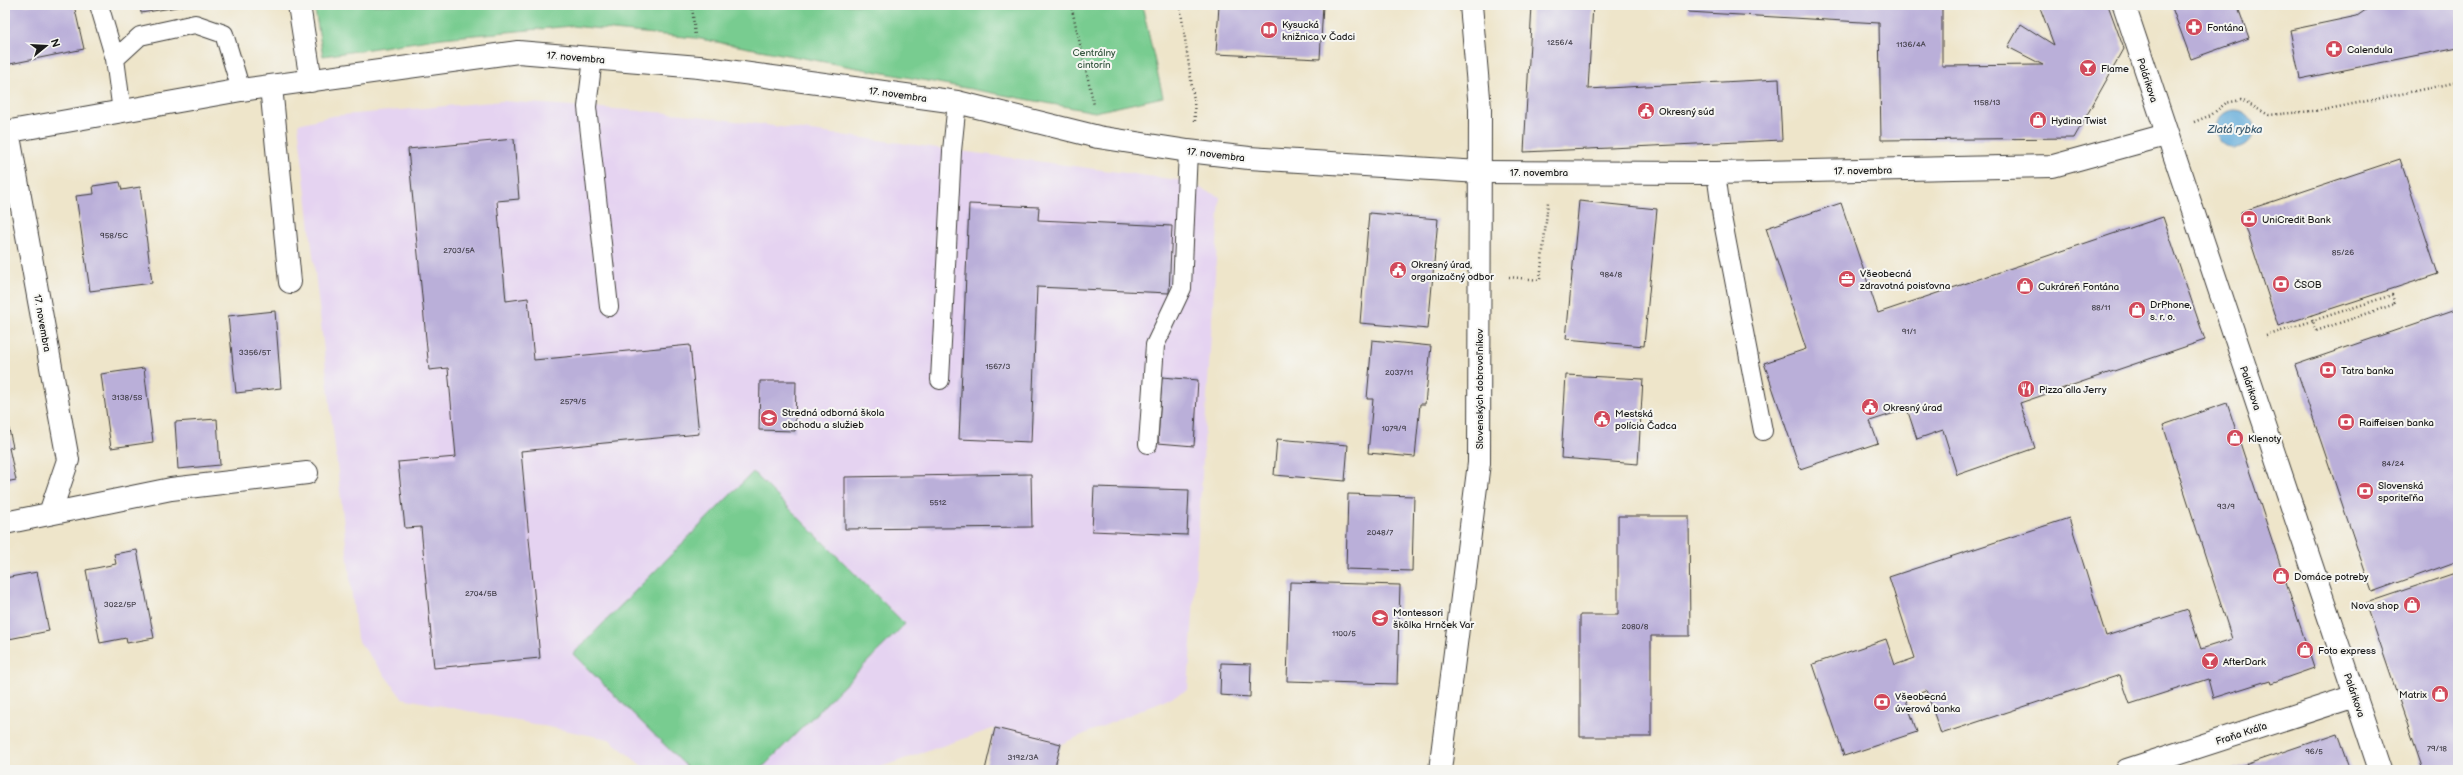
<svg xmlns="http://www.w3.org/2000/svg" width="2463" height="775" font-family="'Balsamiq Sans',sans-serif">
<rect width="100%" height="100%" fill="#f6f6f2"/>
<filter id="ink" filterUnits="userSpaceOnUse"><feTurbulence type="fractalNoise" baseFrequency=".025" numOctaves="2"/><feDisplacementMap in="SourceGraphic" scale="8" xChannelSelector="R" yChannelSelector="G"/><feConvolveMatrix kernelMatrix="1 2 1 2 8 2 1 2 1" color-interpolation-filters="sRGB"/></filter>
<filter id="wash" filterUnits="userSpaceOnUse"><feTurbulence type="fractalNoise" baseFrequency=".012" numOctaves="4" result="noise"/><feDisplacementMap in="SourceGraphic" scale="16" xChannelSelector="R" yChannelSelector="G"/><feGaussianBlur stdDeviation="0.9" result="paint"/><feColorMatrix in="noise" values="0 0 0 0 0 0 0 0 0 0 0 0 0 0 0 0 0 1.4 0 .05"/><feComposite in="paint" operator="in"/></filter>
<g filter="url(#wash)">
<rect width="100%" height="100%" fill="#eee5ca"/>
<path fill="#e5d3f1" d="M503,101l180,13 502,67 35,16 -32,493 -127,54 -66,-16 -123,42h-225l-38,-31 -207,-41 -45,-59 -59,-515 34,-8z"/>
<path fill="#78cc90" stroke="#4a7456" d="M314,5h828l21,92 -68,15 -400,-74 -123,-12 -130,12 -119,18z
M753,472l152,152 -145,146h-70l-117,-116z"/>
<path fill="#61aad9" stroke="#3e637a" d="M2216 129a19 19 0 1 1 38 0a19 19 0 1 1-38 0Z"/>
<g id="blocks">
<path fill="#baafd9" d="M5,5h69l10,44 -79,16z
M140,5h43v1l-42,7z
M1219,5h104l-3,54 -104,-5z
M1532,5h61l-5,84 191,-10 3,61 -258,12z
M1688,5h254v61l101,-1 -35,-18 13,-23 33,21 -15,-40h69l16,44 -50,89 -193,2 -2,-117 -191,-11z
M2171,5h66l12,33 -58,21z
M2373,5h85v42l-158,32 -10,-49 67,-14z
M514,139l5,60 -22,2 9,100 22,-3 6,62 156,-15 9,89 -178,17 19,207 -106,10 -13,-141 -16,1 -7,-66 58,-5 -8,-89 -19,2 -21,-221z
M2400,159l38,115 -160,52 -37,-114z
M120,182l2,8 18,-3 12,96 -62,8 -14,-95 18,-2 -1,-8z
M1579,201l78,8 -13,137 -78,-7z
M1841,203l37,110 285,-96 42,123 -185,63 15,45 -78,27 -14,-45 -26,9 -10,-30 -37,12 8,22 -78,26 -36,-106 42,-14 -40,-121z
M969,204l70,3 -1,13 134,6 -3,67 -132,-6 -6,155 -72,-3z
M1369,213l69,6 -10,110 -68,-6z
M2458,309v252l-86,31 -77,-227z
M275,311l6,77 -45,5 -8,-77z
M1372,340l59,6 -6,58h-5l-5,53 -47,-4 5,-54h-6z
M144,368l9,74 -42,6 -10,-74z
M1566,375l77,4 -5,85 -77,-6z
M1162,377l36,3 -4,66 -36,-3z
M760,381h36l-1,50 -36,-1z
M2227,403l87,265 -43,15 -1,-3 -57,18 -5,-19 -78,25 -10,-29 -179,59 -15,-44 -21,7 12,35 -73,24 -31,-92 73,-25 9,26 20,-7 -26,-81 180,-59 37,118 82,-26 13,39 31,-10 -69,-214z
M5,412l8,35 -4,1 7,32 -11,2z
M217,419l3,46 -42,4 -3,-47z
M1277,439l71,6 -3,36 -71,-6z
M1031,474l1,53 -187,2v-52z
M1094,487l95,3 -2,45 -95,-4z
M1348,494l66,2 -2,75 -66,-2z
M1618,516h71l1,120h-39v101h-71v-122h38z
M137,550l17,88 -27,5 -1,-5 -26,5 -14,-73 30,-6 -2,-10z
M37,572l12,59 -40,8 -4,-21v-40z
M2458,572v198h-35l-57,-167z
M1290,582l110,3 -3,99 -110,-3z
M1221,663l30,1 -1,33 -30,-2z
M995,728l66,16 -7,26h-69z
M2338,733l13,37h-121z"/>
</g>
</g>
<g filter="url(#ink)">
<use href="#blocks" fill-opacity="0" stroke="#3c3a36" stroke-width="1"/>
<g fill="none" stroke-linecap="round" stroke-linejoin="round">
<defs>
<path id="service" d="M99,5l16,54
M593,58l-6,49 22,200
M122,112l-7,-53 25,-23 55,-12 29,10 17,56
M1716,173l6,44 41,214
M940,380l12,-229 5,-49
M1148,444l7,-99 27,-57 6,-137"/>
<path id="pedestrian" d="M2124,5l256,765
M1480,172l236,1 337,-7 113,-31"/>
<path id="minor" d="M299,5l12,76
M271,86l19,196
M8,131l60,329 -18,53
M5,132l236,-42 277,-38 181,15 258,35 141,35 90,14 61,7 231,14
M5,523l166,-34 136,-16
M1440,770l39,-307 1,-354 -9,-104
M2127,770l228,-74"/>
</defs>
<use href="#service" stroke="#3c3a36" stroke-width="20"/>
<use href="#pedestrian" stroke="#3c3a36" stroke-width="24"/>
<use href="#minor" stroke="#3c3a36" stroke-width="24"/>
<path stroke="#3c3a36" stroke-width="2.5" stroke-dasharray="1 3" stroke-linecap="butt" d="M692,5l3,32
M1071,5l23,100
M1180,5l14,95 1,21
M2194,122l17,-7 15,-12 15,-3 28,15 55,-5 134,-28
M1509,277l31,3 8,-78
M2266,336l126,-41 3,9 -79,27"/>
<use href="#service" stroke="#fff" stroke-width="18"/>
<use href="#pedestrian" stroke="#fff" stroke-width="22"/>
<use href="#minor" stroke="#fff" stroke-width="22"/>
<path stroke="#3c3a36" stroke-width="2.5" stroke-dasharray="1 3" stroke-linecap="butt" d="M2311,315l5,16"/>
</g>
</g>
<defs>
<symbol id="pharmacy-disc" viewBox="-11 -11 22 22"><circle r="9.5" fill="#d1495b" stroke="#f6f6f2"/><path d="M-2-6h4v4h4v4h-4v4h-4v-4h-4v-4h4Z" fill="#fff"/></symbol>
<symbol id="library-disc" viewBox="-11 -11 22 22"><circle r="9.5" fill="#d1495b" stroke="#f6f6f2"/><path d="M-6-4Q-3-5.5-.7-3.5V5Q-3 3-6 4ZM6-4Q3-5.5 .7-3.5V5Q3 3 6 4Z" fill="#fff"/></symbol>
<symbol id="bar-disc" viewBox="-11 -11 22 22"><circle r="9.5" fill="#d1495b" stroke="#f6f6f2"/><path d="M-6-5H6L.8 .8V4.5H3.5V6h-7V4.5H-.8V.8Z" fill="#fff"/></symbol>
<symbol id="civic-disc" viewBox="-11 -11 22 22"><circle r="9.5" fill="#d1495b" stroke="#f6f6f2"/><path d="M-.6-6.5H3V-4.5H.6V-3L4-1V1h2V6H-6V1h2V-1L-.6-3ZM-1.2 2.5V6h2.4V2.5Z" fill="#fff"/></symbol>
<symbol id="shop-disc" viewBox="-11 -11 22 22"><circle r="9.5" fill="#d1495b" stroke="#f6f6f2"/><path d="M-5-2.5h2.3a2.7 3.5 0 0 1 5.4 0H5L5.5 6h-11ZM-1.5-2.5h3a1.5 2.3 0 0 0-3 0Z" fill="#fff"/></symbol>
<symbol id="bank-disc" viewBox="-11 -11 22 22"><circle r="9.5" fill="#d1495b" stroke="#f6f6f2"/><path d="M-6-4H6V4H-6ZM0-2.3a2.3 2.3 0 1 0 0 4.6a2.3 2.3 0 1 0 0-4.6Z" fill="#fff"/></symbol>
<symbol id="office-disc" viewBox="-11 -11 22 22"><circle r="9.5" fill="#d1495b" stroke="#f6f6f2"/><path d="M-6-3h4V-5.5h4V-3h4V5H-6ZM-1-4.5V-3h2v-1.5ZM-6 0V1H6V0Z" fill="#fff"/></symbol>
<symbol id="restaurant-disc" viewBox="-11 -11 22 22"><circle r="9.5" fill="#d1495b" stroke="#f6f6f2"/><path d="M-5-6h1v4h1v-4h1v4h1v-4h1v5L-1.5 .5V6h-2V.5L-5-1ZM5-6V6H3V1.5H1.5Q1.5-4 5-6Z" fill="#fff"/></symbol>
<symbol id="school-disc" viewBox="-11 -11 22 22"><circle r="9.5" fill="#d1495b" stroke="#f6f6f2"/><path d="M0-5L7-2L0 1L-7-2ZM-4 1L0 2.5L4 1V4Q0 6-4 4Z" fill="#fff"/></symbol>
</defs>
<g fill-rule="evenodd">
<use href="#pharmacy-disc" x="2184" y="17" width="20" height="20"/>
<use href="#library-disc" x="1259" y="20" width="20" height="20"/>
<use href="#pharmacy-disc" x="2324" y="39" width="20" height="20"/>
<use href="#bar-disc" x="2078" y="58" width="20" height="20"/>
<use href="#civic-disc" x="1636" y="101" width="20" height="20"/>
<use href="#shop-disc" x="2028" y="110" width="20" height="20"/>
<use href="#bank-disc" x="2239" y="209" width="20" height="20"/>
<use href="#civic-disc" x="1388" y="260" width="20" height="20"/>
<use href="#office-disc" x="1837" y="269" width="20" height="20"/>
<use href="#bank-disc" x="2271" y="274" width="20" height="20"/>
<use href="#shop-disc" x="2015" y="276" width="20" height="20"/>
<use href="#shop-disc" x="2127" y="300" width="20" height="20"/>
<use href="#bank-disc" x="2318" y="360" width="20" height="20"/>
<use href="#restaurant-disc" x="2016" y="379" width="20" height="20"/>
<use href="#civic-disc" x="1860" y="397" width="20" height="20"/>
<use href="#school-disc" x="759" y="408" width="20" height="20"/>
<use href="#civic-disc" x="1592" y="409" width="20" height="20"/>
<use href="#bank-disc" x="2336" y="412" width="20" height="20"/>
<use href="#shop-disc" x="2225" y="428" width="20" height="20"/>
<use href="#bank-disc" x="2355" y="481" width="20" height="20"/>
<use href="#shop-disc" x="2271" y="566" width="20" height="20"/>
<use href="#shop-disc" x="2402" y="595" width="20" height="20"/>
<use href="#school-disc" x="1370" y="608" width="20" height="20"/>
<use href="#shop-disc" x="2295" y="640" width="20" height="20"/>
<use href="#bar-disc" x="2200" y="651" width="20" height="20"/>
<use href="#shop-disc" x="2430" y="684" width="20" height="20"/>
<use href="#bank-disc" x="1872" y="692" width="20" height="20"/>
</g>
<g text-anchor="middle" stroke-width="4" stroke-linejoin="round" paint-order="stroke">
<g font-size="8" fill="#44414b">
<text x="1560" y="45">1256/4</text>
<text x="1911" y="47">1136/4A</text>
<text x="1987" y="105">1158/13</text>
<text x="114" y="238">958/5C</text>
<text x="459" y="253">2703/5A</text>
<text x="2343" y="255">85/26</text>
<text x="1611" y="277">984/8</text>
<text x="2101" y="310">88/11</text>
<text x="1909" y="334">91/1</text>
<text x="255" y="355">3356/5T</text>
<text x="998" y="369">1567/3</text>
<text x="1399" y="375">2037/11</text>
<text x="127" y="400">3138/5S</text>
<text x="573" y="404">2579/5</text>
<text x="1394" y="431">1079/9</text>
<text x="2393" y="466">84/24</text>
<text x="938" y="505">5512</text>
<text x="2226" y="509">93/9</text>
<text x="1380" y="535">2048/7</text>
<text x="481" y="596">2704/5B</text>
<text x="120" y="607">3022/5P</text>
<text x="1635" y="629">2080/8</text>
<text x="1344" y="636">1100/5</text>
<text x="2437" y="751">79/18</text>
<text x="2314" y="754">96/5</text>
<text x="1023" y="760">3192/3A</text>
</g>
<g font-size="10" fill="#1c1c1c" stroke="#f6f6f2" text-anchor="start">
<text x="1282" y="28">Kysucká<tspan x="1282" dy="12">knižnica v Čadci</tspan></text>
<text x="2207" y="31">Fontána</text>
<text x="2347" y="53">Calendula</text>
<text x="2101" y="72">Flame</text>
<text x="1659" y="115">Okresný súd</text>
<text x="2051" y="124">Hydina Twist</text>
<text x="2262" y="223">UniCredit Bank</text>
<text x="1411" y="268">Okresný úrad,<tspan x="1411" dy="12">organizačný odbor</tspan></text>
<text x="1860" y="277">Všeobecná<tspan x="1860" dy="12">zdravotná poisťovna</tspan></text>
<text x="2294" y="288">ČSOB</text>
<text x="2038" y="290">Cukráreň Fontána</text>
<text x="2150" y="308">DrPhone,<tspan x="2150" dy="12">s. r. o.</tspan></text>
<text x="2341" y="374">Tatra banka</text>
<text x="2039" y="393">Pizza alla Jerry</text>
<text x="1883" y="411">Okresný úrad</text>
<text x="782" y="416">Stredná odborná škola<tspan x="782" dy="12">obchodu a služieb</tspan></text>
<text x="1615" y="417">Mestská<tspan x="1615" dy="12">polícia Čadca</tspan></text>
<text x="2359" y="426">Raiffeisen banka</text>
<text x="2248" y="442">Klenoty</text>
<text x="2378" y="489">Slovenská<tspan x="2378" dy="12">sporiteľňa</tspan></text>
<text x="2294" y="580">Domáce potreby</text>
<text x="2399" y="609" text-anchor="end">Nova shop</text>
<text x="1393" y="616">Montessori<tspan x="1393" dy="12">škôlka Hrnček Var</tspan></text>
<text x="2318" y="654">Foto express</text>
<text x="2223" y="665">AfterDark</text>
<text x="2427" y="698" text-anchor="end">Matrix</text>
<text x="1895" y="700">Všeobecná<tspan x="1895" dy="12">úverová banka</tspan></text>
</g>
<g font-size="10" fill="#3c5a45" stroke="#f6f6f2">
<text x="1094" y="56">Centrálny<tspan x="1094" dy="12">cintorín</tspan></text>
</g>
<g font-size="10" fill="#1c1c1c" stroke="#f6f6f2">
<text transform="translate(576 57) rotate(5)" y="4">17. novembra</text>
<text transform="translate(2148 80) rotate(72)" y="4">Palárikova</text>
<text transform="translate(898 94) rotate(8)" y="4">17. novembra</text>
<text transform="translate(1216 154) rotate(7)" y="4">17. novembra</text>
<text transform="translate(1863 170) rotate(-1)" y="4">17. novembra</text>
<text x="1539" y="176">17. novembra</text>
<text transform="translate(43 323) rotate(80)" y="4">17. novembra</text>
<text transform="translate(2251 388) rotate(71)" y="4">Palárikova</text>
<text transform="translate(1479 389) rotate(-90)" y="4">Slovenských dobrovoľníkov</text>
<text transform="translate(2355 695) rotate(71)" y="4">Palárikova</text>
<text transform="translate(2241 733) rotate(-18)" y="4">Fraňa Kráľa</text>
</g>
<g font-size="11" font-style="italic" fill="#3b5c71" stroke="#f6f6f2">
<text x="2235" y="133">Zlatá rybka</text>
</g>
</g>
<rect width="2463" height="775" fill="none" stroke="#f6f6f2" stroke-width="20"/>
<g transform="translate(46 46) rotate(72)" stroke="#f6f6f2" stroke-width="3" paint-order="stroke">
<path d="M0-3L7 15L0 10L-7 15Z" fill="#1c1c1c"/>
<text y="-6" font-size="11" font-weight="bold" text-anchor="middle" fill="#1c1c1c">N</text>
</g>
</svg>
